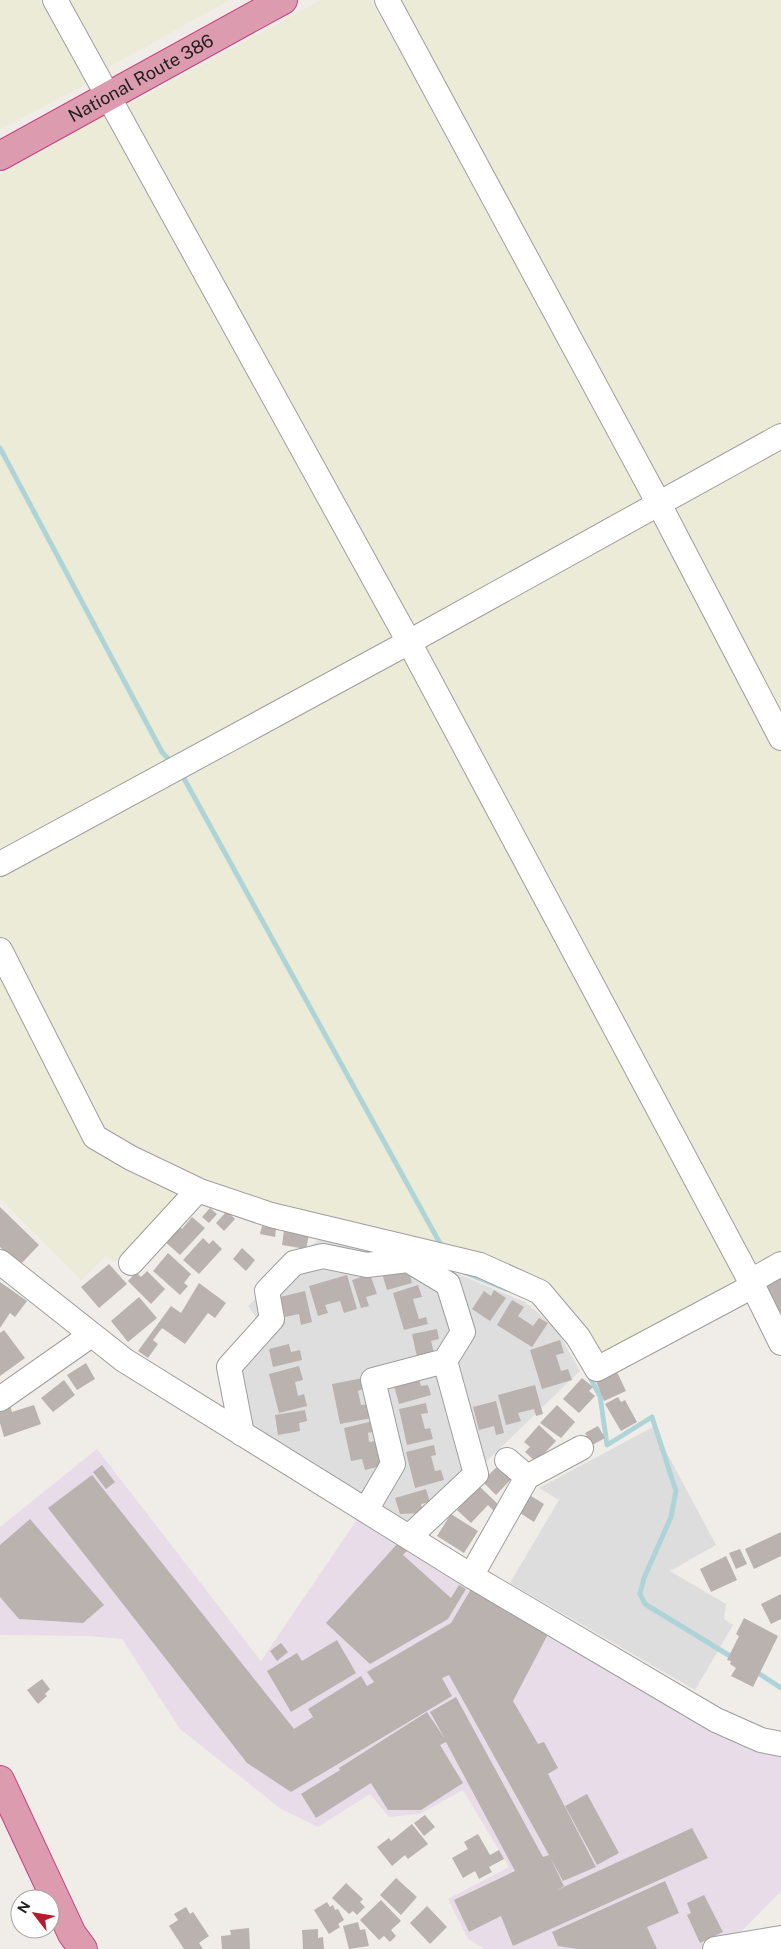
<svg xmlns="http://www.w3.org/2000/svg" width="781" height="1949" font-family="'Public Sans',sans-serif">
<rect width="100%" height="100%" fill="#f0ede9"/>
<path fill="#dfdede" d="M323,1235l89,20 113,47 30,25 25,44 -167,161 -186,-117 -5,-47 38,-45 -12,-17z"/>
<path fill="#e8dce8" d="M97,1449l164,212 97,-143 423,236v137l-48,49 -31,9h-217l-17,-10 -20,-40 61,-32 -46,-77 -43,24 -31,3 -19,-23 -52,33 -37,-18 -101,-80 -58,-90 -34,-3 -88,-1v-108z"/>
<path fill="#ecebd7" d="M0,0h42l46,83 -88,47z
M68,0h162l-124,69z
M321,0h50l276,503 -237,129 -288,-524z
M394,0h387v427l-120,69z
M108,114l292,526 -400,213v-679z
M781,442v283l-116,-219z
M653,517l128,239v499l-28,15 -335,-626z
M403,653l344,628 -147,82 -59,-81 -333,-94 -109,-55 -99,-195v-67z
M0,972l85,165 98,58 -68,67 -10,-6 -24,24 -81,-82z"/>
<path fill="#ddd" d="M653,1427l63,118 -46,26 56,33 -2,15 9,6 -38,65 -185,-107 49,-83 -20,-12z"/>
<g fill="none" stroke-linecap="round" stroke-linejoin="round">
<path stroke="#afd4d8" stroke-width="5" d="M0,448l162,304 10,11
M181,773l261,474
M461,1271l45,18
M588,1374l12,22 7,49 45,-28 24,74 -5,26 -27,61 -4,16 5,10 90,55
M755,1671l26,17"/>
</g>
<path fill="#b9b2af" d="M0,1207l39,38 -20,21 -19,-19z
M210,1208l7,6 -8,9 -7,-6z
M227,1211l8,8 -11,12 -8,-8z
M192,1217l13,11 -25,27 -17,-15 14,-15 5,4z
M262,1226l14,3 -1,8 -15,-3z
M284,1230l25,5 -3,14 -24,-4z
M203,1238l6,6 4,-4 9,9 -23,25 -16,-14z
M242,1248l13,12 -9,11 -13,-12z
M168,1253l23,21 -7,9 4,3 -8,9 -27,-24z
M109,1264l18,20 -28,24 -18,-21z
M396,1266l3,8 10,-3 3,12 -25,7 -6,-20z
M147,1271l18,18 -14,15 -23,-23 8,-9 5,5z
M370,1274l7,20 -11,3 3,9 -8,2 -9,-28z
M347,1275l10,34 -13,4 -4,-12 -15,4 3,8 -10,3 -9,-30z
M781,1276v37l-13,-19 -10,-6z
M0,1282l27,19 -12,16 -5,-4 -10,15z
M199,1283l27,20 -11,15 -7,-5 -23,31 -23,-16 -9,12 5,4 -10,14 -10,-7 33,-45 10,7z
M418,1285l4,12 -9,2 6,20 7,-2 2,7 -24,6 -11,-37z
M494,1290l12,8 -16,23 -18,-12 12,-18 7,5z
M305,1291l7,31 -11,3 -2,-11 -14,3 -5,-20z
M139,1297l18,21 -29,24 -17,-21z
M512,1300l12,7 -6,9 15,10 6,-8 9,5 -16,24 -35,-22z
M437,1329l2,10 -8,2 3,12 -17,4 -5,-23z
M4,1330l21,28 -25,18v-43z
M560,1340l4,13 -8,2 5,16 7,-2 4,11 -30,9 -12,-39z
M289,1344l2,8 9,-2 2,10 -29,7 -4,-18z
M86,1363l9,16 -18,11 -10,-15z
M299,1366l4,14 -8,2 3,14 6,-2 3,12 -28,7 -10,-39z
M617,1372l9,19 -22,10 -8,-20z
M418,1375l3,11 7,-1 3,10 -32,9 -6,-22z
M363,1378l2,10 -7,3 3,14 8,-1 3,14 -32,6 -8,-40z
M582,1378l11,9 -4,4 6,5 -16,17 -16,-14z
M64,1380l11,15 -22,17 -12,-14z
M535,1385l8,29 -7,2 -2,-7 -16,4 3,8 -15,4 -8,-30z
M618,1397l3,5 4,-2 12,22 -16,9 -16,-27z
M496,1401l8,32 -8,2 -2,-9 -15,4 -6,-23z
M426,1403l2,10 -7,1 4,15 5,-1 3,11 -26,6 -8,-36z
M34,1405l7,19 -37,13 -4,-14v-14l10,-3 2,6z
M557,1405l18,17 -14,16 -21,-15z
M305,1410l2,11 -8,2 1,8 -22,4 -3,-20z
M373,1421l3,10 -8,2 1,9 6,-1 6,25 -16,4 -3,-11 -11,2 -7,-33z
M539,1425l17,16 -20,21 -11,-10 5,-5 -6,-5z
M598,1426l7,12 -18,10 -5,-9 5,-3 -2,-3z
M434,1445l2,10 -5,1 4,15 6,-1 3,10 -29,8 -9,-36z
M102,1465l13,17 -9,7 -13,-17z
M499,1465l13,13 -16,17 -14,-14z
M92,1475l202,254 19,-12 -5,-8 53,-33 6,10 7,-4 -7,-10 84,-49 20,-34 77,45 -35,67 25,43 6,-2 14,26 -10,6 48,93 -33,14 -13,-24 14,29 -7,4 135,-62 16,30 -195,88 -12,-30 -32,16 -15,-32 61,-29 -69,-129 -6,3 23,38 -42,27h-33l-17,-27 -55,35 -15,-24 39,-24 -1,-2 88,-56 18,27 -15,-27 26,-15 87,160 6,-2 -100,-180 -7,3 10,18 -161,96 -44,-29 -199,-255z
M479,1486l22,21 -5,6 -8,-8 -17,18 -14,-13z
M426,1489l4,13 -9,2 2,9 -23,1 -5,-16z
M531,1496l13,8 -10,18 -14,-9z
M451,1514l27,17 -14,22 -27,-17z
M30,1519l74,86 -21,18 -64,-4 -19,-22v-52z
M781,1532v24l-27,13 -9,-20z
M398,1543l9,8 -4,4 48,43 8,-13 7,4 -18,30 -78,45 -44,-41z
M740,1549l7,15 -11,5 -7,-16z
M726,1556l11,24 -26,12 -11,-23z
M781,1594v25l-10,5 -10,-20z
M744,1618l34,18 -25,51 -22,-11 5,-8 -6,-4 1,-3 -4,-1 12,-24 -3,-2z
M337,1640l19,33 -65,39 -24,-41 30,-18 5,8z
M281,1643l7,9 -11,9 -7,-10z
M42,1679l8,10 -5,5 2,2 -9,8 -11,-14z
M587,1794l32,59 -22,12 -32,-59z
M425,1815l10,12 -11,9 -10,-13z
M412,1824l16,20 -20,15 -3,-4 -13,11 -15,-19 12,-9 2,3z
M478,1834l12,21 9,-5 5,9 -15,8 3,5 -13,7 -4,-8 -12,7 -11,-20 16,-9 -4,-7z
M396,1878l21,19 -16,18 -21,-20z
M665,1881l14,32 -32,14 10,22h-80l-19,-3 -6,-14z
M346,1883l17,16 -3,3 5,5 -8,8 -4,-4 -4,3 -17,-16z
M704,1895l19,37 -23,11 -13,-28 4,-2 -4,-10z
M381,1900l20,21 -10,9 5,6 -6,6 -6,-6 -5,4 -19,-20z
M327,1902l3,5 3,-2 2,5 3,-1 6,11 -6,4 2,3 -11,7 -15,-24z
M427,1906l20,21 -17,17 -20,-21z
M186,1907l4,7 3,-2 16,24 -10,7 4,6h-19l-15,-23 9,-6 -4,-6z
M358,1922l2,8 5,-1 4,17 -20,3 -6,-23z
M249,1928l1,21h-28l-1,-13 10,-1 -1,-5z
M318,1929v9l5,-1 1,12h-21l-1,-19z"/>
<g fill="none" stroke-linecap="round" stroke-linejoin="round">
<defs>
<path id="minor" d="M55,0l354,642 344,644 28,57
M387,0l272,504 122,234
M0,864l409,-222 372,-206
M0,950l95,187 36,21 69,33 71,24 209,50 60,27 38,45 19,32 156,-83
M0,1262l124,98 344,214 248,146 45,20 20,4
M131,1263l67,-73
M751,1281l30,-17
M0,1399l91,-64
M242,1434l-13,-67 43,-48 -5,-28 27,-28 29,-7 44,9 41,-5 40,24 15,48 -18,29 31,113 -67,63
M507,1460l20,17
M366,1510l27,-46 -20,-84 72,-19
M471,1576l56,-99 54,-29
M715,1949l66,-11"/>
<g id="highway">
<path id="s1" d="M0,156l283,-156"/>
<path d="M0,1780l72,154 11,15"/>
</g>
</defs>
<use href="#minor" stroke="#9e9e9e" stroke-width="26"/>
<use href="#highway" stroke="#c63f7e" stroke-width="30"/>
<use href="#minor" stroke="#fff" stroke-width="24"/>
<use href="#highway" stroke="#dd9bb0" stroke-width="28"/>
</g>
<g text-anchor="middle" stroke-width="4" stroke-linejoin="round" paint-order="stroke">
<g font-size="18" fill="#212121" stroke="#fff">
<text dy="6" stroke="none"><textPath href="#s1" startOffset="161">National Route 386</textPath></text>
</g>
</g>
<g transform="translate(35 1914) rotate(301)"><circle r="24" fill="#ffffff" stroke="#a6a6a6"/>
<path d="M0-4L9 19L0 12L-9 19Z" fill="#b81a2e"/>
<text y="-8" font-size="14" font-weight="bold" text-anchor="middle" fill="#212121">N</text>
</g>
</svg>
